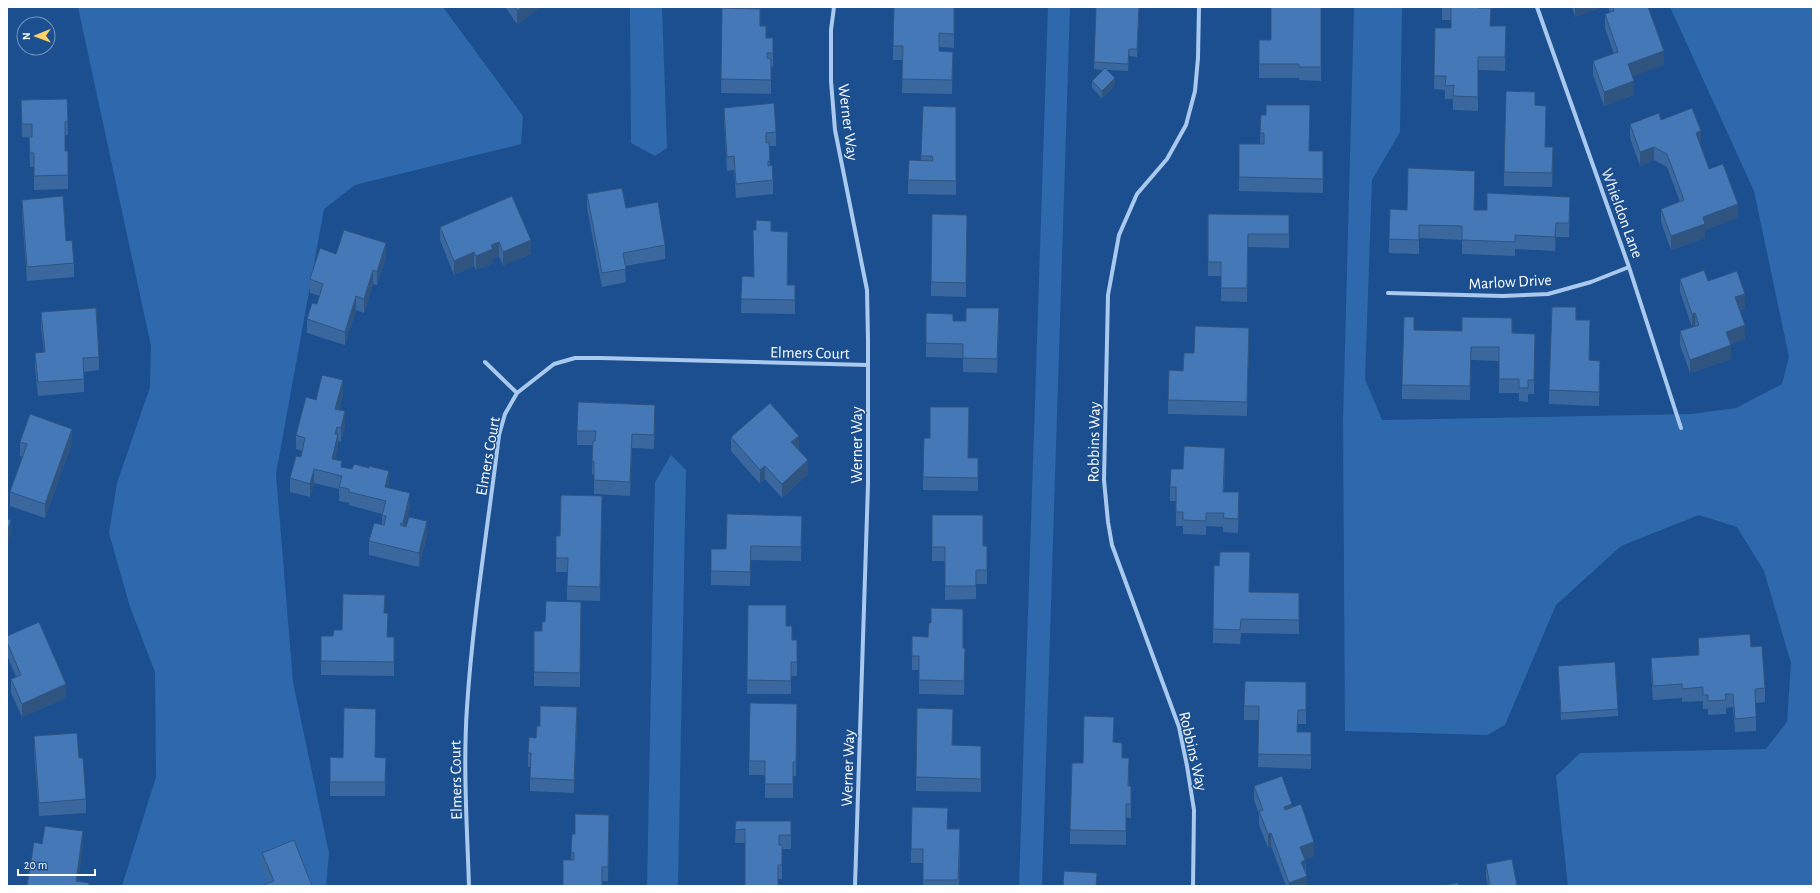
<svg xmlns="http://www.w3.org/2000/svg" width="1820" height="893" font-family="'Alegreya Sans',sans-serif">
<rect width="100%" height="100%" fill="#1b4f8f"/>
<path fill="#2e69ad" d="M78,7h365l80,109 -2,28 -166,41 -31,24 -48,265 17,208 36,171 -3,33h-204l34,-109 -1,-105 -25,-65 -21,-74 8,-50 33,-96 1,-41z
M630,7h32l5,141 -12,8 -24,-13z
M1048,7h22l-28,879h-23z
M1354,7h48l-2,125 -28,48 -7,199 17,41 310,-6 44,-6 46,-24 7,-27 -35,-166 -84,-184h143v879h-245l-12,-110 24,-23 186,-4 21,-27 4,-59 -27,-92 -27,-44 -38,-12 -78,31 -65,59 -51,120 -18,10 -142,-4 -2,-310z
M671,455l15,15 -8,416h-31l8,-404z"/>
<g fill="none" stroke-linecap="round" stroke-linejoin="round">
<path stroke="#a9c9ee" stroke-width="4" d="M834,7l-3,23v51l4,49 32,160 1,50v144l-13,402
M1537,7l92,260 52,161
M1388,293l115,3 45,-2 43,-12 38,-15
M485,362l32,31
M469,886c-2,-60 -6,-120 -2,-179 6,-91 21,-181 32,-272l6,-21 12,-21 37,-29 21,-6h25l268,7
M1193,886l1,-76 -7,-44 -8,-39 -67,-182 -4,-23 -4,-42 4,-185 11,-60 18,-41 30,-35 19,-34 9,-34 3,-33 1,-51"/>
</g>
<path fill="#3a679d" d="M505,7h37l-25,17z
M954,7v41l-15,-1v4l14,1 -1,42 -50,-1 1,-33h-10v-14z
M1139,7l-2,50 -8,-1 -1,15 -21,-1 8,15 -13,13 -10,-10v-7l11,-11 -9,-1v-7z
M1321,7v74l-22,-1v-2h-40v-38h12z
M1442,7h36l13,19 15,14 -1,31 -27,-1v41l-25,-1v-11h-8v-9l-11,-1 1,-61h16v-8h-9z
M1572,7h30l-27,10z
M1608,7h40l16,58 -32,11 2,19 -30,11 -11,-31v-14l21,-7 -9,-26v-14l5,-2z
M722,8l38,18 6,12h7v29h-2v27l-50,-1z
M67,99l1,36h-3v16h3v38l-34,1v-23h-4l-1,-29 -7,-1 -1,-37z
M1535,105l11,14 -1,28 8,14 -1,26 -48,-1v-14z
M923,106l33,1v88l-48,-1v-14l13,-19z
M724,108l52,24v14h-7l1,19 3,15v14l-37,4 -2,-28 -7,1 -3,-49z
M1261,115l49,36h13v42l-84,-2v-47h21z
M1661,120l40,25 8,24 29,49 -33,12v8l-34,12 -10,-28v-13l19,-7 -13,-35 -13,-7 -14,6 -10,-28v-14z
M1475,184l-1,26h96l-1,27h-13l-1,14 -40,-2v7l-53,-2v-14l-43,-2v16l-30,-1v-14l18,-29z
M587,194l39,14 39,37v14l-40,7 1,16 -24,5 -15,-79z
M512,196l19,58 -28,12 -4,-10 -6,3v4l-17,7 -2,-4 -20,9 -14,-35v-13z
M22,200l44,41 8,22v14l-47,4 -5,-67z
M1208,214l81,1v33l-41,-1 -1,55 -26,-1v-25h-13z
M967,215l-1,82 -35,-1v-14z
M753,230l18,1 17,14v40h7v29l-54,-1 1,-37 12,1z
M336,254l50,3 -9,28 -4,-1 -9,29 -8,-3 -11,35 -38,-12v-14l10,-15 3,-8 -10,-3v-14z
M1680,279l28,2 37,27 -5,2 5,29 -15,5 1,15 -41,14 -10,-28v-14l12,-4 -12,-35z
M41,312l58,45v13l-15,2v20l-46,4 -3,-29v-14l9,-1 -3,-26z
M926,313l27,8 46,1 -2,51 -34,-1v-14l-37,-1z
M1576,320l14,14 -1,26 11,15 -1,31 -50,-2v-14z
M1414,330l121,4 -1,60h-6v8l-9,-1v-8h-20v-32l-28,-1 -1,40 -68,-1v-14z
M1249,341l-2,75 -79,-2v-14l15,-29 11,-18z
M343,394l-4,16 6,15 -4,17 -3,-1v7l-3,11 7,8 47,18 -1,3 22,19 -5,19 22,9 -8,32 -50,-12v-14l13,-16v-11l-33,-9v-2l-10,-2v-12l-25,-6 -4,14 -20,-5v-14l11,-21 1,-6 -6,-2v-14l20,-35z
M655,419l-1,30 -22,-1 -2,48 -36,-2v-19l-2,-1 1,-29h-16v-14z
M731,437l68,12 -1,1 10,24 -26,24 -17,-19 -5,5 -29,-33z
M20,442l52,1 -27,75 -35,-12v-14l13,-35 -3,-1z
M968,458h10v33l-55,-1v-13z
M1225,461l-1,31 15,14 -1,27 -15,-1v-5l-17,-1v9l-23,-1v-8h-7v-25h-6v-14l13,-18z
M602,496l-2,105 -33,-1v-28h-11v-36h4z
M932,515l51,31h4v38h-11v15l-31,1v-39h-13z
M802,516l-1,45 -50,-1 -1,26 -39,-1v-36h15z
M1250,566l-1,26 50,1v41l-58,-1 -1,11 -27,-1v-14z
M581,602l-1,85 -46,-1v-14l8,-41 3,-9z
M748,605l38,21 6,14h5v36h-6v18h-44z
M385,613l2,24h7v39l-73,-1v-39h12l9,-6z
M7,636l59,62 -44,19 -11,-24v-14l5,-2 -9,-22z
M1698,638l53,9 14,41v14l-9,1v28l-21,1 -2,-25 -7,1v6l-18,1v-6h-5v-8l-21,1v-4l-29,2 -2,-29v-13l47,-3z
M963,648l2,13 -1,34 -45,-1v-24h-7v-14z
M1558,666l60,43v7l-57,4z
M1306,682v42h-8l-1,8h14v37l-53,-2 1,-47h-15v-14z
M797,704l-1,72h-3v22h-28v-23h-16v-14z
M577,721l-3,72 -44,-2v-24h-2v-14l8,-15 4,-12z
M953,723l-1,22 29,15v32l-65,-1v-14z
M34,736l45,22 7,41v14l-47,3 -5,-66z
M1114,742l15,30v14l2,14v18h-5v27l-56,-1v-14l13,-67z
M330,757l56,1 -1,38h-55z
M1254,786l38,21 22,49 -9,3 2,27h-21l-15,-40 -3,2 -9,-23v-11l-5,-14z
M736,821h55v28h-9v30h-4l-33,-36h-10z
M609,829l-1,52h-6l-31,-21 1,-26h3z
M948,829l12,14 -1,43h-36v-23h-12v-14z
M262,853l50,33 -43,-3 -7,-16z
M1486,864l31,22h-29l-2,-9z"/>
<path fill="#305480" d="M522,7h20l-25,17v-13z
M1575,7h27l-27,10z
M1664,51v14l-36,13v-14z
M1115,78v7l-13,13v-7z
M1634,81v14l-30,11v-14z
M1701,131v14l-5,-12z
M1553,147v14l-1,26v-14z
M1654,147v13l-14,6v-14z
M1738,204v14l-33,12v8l-34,12v-14l32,-19z
M1556,223v14l-1,14v-14z
M531,240v14l-28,12v-14z
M499,242v14l-6,3v4l-17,7v-14l15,-11z
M386,243v14l-9,28v-13z
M474,252v14l-20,9v-14z
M373,270v14l-9,29v-14z
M1745,294v14l-10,3v-14z
M356,296v14l-11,35v-13z
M1695,313v14l-3,1v-14z
M1745,325v14l-19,7v-14z
M1249,328v13l-2,75v-14z
M1731,345v14l-41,14v-13z
M343,380v14l-8,29v-14z
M655,405v14l-1,30v-14z
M345,411v14l-4,17v-14z
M337,427l1,21 -6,24v-13z
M72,429v14l-27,75v-14z
M632,434v14l-2,48v-14z
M799,436v13l-8,7v-14z
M808,460v14l-26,24v-14z
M765,466v13l-5,5v-14z
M314,469v14l-4,14v-13z
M389,471v14l-4,16v-14z
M410,493v14l-7,30v-14z
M11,520v14l-4,13v-14z
M427,521v14l-8,32v-14z
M751,546v14l-1,26v-14z
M66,684v14l-44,19v-13z
M577,707v14l-3,72v-13z
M1292,804v13l-8,4v-14z
M83,831v14l-5,41 -2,-5z
M1271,833v13l-3,2v-14z
M1314,842v14l-14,5v-14z
M1305,860v14l-4,-12z
M1307,876v10h-18v-3z"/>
<path fill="#4478b7" stroke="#305480" d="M515,7h7l-5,4z
M894,7h60v27l-15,-1v18l14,1 -1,28 -50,-1 1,-33h-10z
M1096,7h43l-2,42h-8l-1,15 -34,-2z
M1271,7h50v60h-22v-3h-40v-24h12z
M1451,7h27v1h13l-1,18h16l-1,31h-27v40l-25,-1 1,-11 -9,1 1,-10h-12l1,-48h16z
M1613,7h35l16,44 -36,13 6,17 -30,11 -11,-31 25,-9 -13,-38 9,-3z
M722,8l38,1v17h6v12h7v15h-6v5l4,1v21l-50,-1z
M1105,68l10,10 -13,13 -10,-10z
M1506,91l29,1v13l11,1 -1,41h8l-1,26 -48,-1z
M67,99l1,22 -3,1v29h3v24l-34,1v-23h-4l-1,-16h3v-13h-10l-1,-24z
M774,103l2,29 -10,1v10l3,-1 1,19h-2v5l4,-1 1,15 -37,4 -2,-28 -7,1 -3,-49z
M1266,105h44l-1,46h14v28l-84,-2v-33h25v-11h-4l1,-18h5z
M923,106l33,1v74l-48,-1 1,-20 24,1 -1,-5h-11z
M1692,108l9,23 -5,2 13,36 14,-5 15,40 -35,13 2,7 -34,12 -10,-27 23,-9 -17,-46 -13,-7 -14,5 -10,-28 29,-11 2,7z
M1408,168l67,3 -1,39h13v-17l83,4 -1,26h-13l-1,14 -40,-2v7l-53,-2v-14l-43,-1v15l-30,-1 1,-30 17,1z
M622,188l4,20 32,-6 7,43 -42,8 3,16 -24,4 -15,-79z
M63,196l3,45 6,-1 2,23 -47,4 -5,-67z
M512,196l19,44 -28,12 -4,-10 -8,3 2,4 -17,7 -2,-4 -20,9 -14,-34z
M932,214l35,1 -1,68 -35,-1z
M1208,214l81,1v19h-41l-1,54h-26v-26h-13z
M756,220l15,1v10l17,1 -1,53h8v15l-54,-1 1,-23 12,1 -1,-47h3z
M344,230l42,13 -9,29 -4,-2 -9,29 -8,-3 -11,36 -38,-13 5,-16 5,1 6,-20 -13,-5 10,-31 16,6z
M1704,270l4,11 29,-10 8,23 -10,3 10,28 -19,7 5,13 -41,15 -10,-29 19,-6 -4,-12 -3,1 -12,-35z
M1552,307h24v13h14l-1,40 11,1 -1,31 -50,-2z
M96,308l3,49 -16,1 1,21 -46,3 -3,-29 10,-1 -4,-40z
M966,308h33l-2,51 -34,-1v-14l-37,-1v-30l27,1v7h13z
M1404,317h10v13l48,1v-14l50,1v15l23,1 -1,46h-6v8h-9v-9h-20v-32h-28l-1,39 -68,-1z
M1195,326l54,2 -2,74 -79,-2 1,-30 14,1 1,-18h10z
M322,375l21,5 -8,29 10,2 -4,17 -4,-1 -2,7h3l-6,25 10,2 -1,6 11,2 2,-5 15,4v-2l20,5 -4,16 25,6 -7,30h-2l-1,2 6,2 3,-10 18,4 -8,32 -50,-12 5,-18 10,2 2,-9 -4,-1 4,-14 -37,-9v-3l-10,-2 3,-11 -28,-7 -4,15 -20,-6 6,-22 5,1 4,-19 -9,-3 10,-38 10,3z
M578,402l77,3 -1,30 -22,-1 -2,48 -36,-2v-19h-2l1,-20h2l1,-10h-19z
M770,403l29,33 -8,6 17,18 -26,24 -17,-18 -5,4 -29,-33z
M930,407h39l-1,51h10v20l-55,-1 1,-39h6z
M30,414l42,15 -27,75 -35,-12 17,-48 -7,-2z
M1184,446l41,2 -2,44h16l-1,27 -15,-1 1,-5h-18v8l-23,-1v-8h-7v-25h-6l1,-18h12z
M561,495l41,1 -2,91 -33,-1 1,-28h-12v-22h4z
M727,514l75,2 -1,31 -50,-1 -1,26 -39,-1v-22h15z
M932,515h51v31h4v24h-11v16h-31v-39h-13z
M7,519l4,1 -4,13z
M1220,552h30l-1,40 50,1v27l-58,-1 -1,11 -27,-1 1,-64 5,1z
M343,594l42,1 -1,18h4l-1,24h7v25l-73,-1v-25h12l1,-6h8z
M546,601l35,1 -1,71 -46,-1v-41h8v-9h3z
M748,605h38v21h6v14h5v22h-6v19l-44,-1z
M931,608l32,1v39h2l-1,33 -45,-1v-24h-7v-20l16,1 1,-14h2z
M39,622l27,62 -44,20 -11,-25 10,-4 -14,-33v-6z
M1750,634l1,13 11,-1 3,42 -10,1 1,28 -21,2 -2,-25h-8l1,6 -18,1v-6h-5v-8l-21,2v-5l-29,2 -2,-28 48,-3 -1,-17z
M1615,662l3,47 -57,4 -3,-47z
M1245,681l61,1v28h-8l-1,22h14v23l-53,-1 1,-48h-15z
M750,703l47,1 -1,58h-3v22h-28v-23h-16z
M540,706l37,1 -3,73 -44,-2 1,-25h-3l1,-16 7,1 1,-12h3z
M344,708l32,1 -1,48 11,1 -1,24h-55v-25l13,1z
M917,708l36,1 -1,36 29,1v33l-65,-2z
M1084,716l30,1 -1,25 9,1v15h7l-1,28h3v18h-5v27l-56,-1 2,-67h11z
M77,733l2,25h4l3,41 -47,4 -5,-67z
M1282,776l10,28 -8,3 1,3 16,-6 13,38 -14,5 5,13 -4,2 6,14 -18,7 -18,-50 -3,1 -9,-23 4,-1 -9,-24z
M912,807l36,1 -1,21h13l-2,51h-35v-31h-12z
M575,814l34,1 -1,52h-6v19h-39v-26h11v-7l-3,-1 1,-18h3z
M736,821h55v14h-12v10h3v20h-4v21h-33v-57l-10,1z
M45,826l38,5 -7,50 13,2v3h-62l7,-44 8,2z
M294,840l18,46h-51l13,-5 -12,-28z
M1512,859l5,27h-27l-4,-22z
M1064,871l33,2 -1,13h-33z
M1458,883l1,3h-21z"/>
<g text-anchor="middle" stroke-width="3" stroke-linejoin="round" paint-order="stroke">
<g font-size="16" fill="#fff" stroke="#1b4f8f">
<text transform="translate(849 122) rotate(83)" y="6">Werner Way</text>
<text transform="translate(1623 213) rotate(70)" y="6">Whieldon Lane</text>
<text transform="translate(1510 281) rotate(-3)" y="6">Marlow Drive</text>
<text transform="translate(810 352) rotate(1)" y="6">Elmers Court</text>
<text transform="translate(1093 442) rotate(-89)" y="6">Robbins Way</text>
<text transform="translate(856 445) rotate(-90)" y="6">Werner Way</text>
<text transform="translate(487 456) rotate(-80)" y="6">Elmers Court</text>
<text transform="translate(1194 751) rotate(77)" y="6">Robbins Way</text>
<text transform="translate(847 768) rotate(-88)" y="6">Werner Way</text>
<text transform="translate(455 780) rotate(-91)" y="6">Elmers Court</text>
</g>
</g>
<rect width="1820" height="893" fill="none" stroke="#ffffff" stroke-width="16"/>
<g transform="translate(36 36) rotate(269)"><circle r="19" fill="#1b4f8f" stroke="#7695bc"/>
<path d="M0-3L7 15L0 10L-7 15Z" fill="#ffd166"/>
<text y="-6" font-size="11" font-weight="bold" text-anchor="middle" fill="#ffffff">N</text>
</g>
<path d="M18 869v6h77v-6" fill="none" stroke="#ffffff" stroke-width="2"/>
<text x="24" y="869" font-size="12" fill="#ffffff" stroke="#1b4f8f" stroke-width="3" paint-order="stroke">20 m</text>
</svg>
